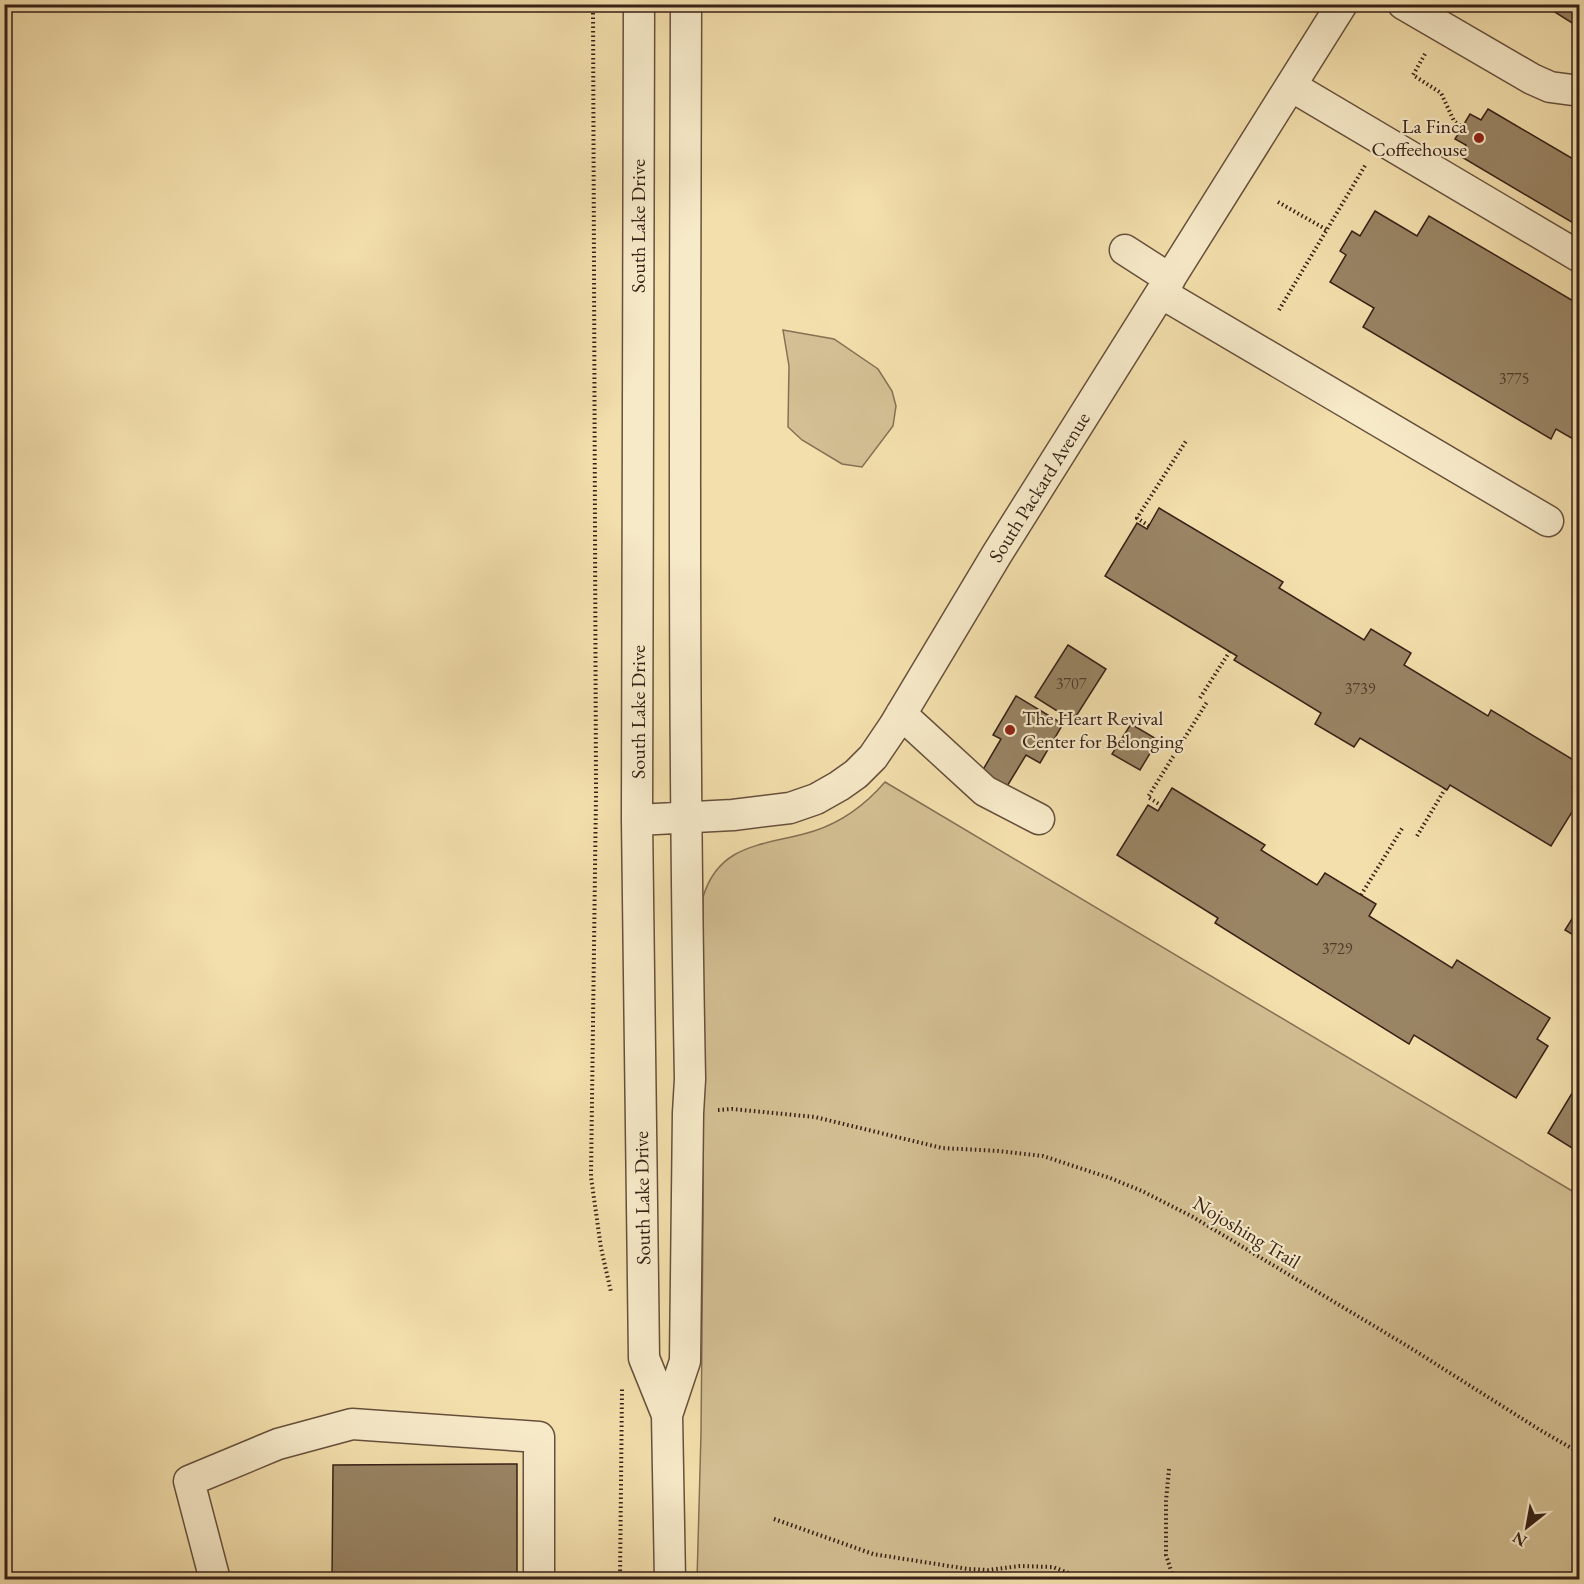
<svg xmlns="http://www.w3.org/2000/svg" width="1584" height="1584" font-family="'EB Garamond',serif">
<rect width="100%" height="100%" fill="#f3dfac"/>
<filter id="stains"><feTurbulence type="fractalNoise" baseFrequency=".00333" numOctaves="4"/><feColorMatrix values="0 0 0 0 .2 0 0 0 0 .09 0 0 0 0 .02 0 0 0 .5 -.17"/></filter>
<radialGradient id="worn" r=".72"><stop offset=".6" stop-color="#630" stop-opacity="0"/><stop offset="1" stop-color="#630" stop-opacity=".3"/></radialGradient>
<path fill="#d3bf93" stroke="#857055" stroke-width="1.5" d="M783,330l51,9 44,30 14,22 4,15 -3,20 -31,41 -20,-3 -40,-24 -14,-13 1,-61z
M885,782l694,413v384l-882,1 4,-147 2,-211v-325c17,-56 64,-51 111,-66 28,-9 52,-27 71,-49z"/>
<path fill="#998464" stroke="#372117" stroke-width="1.5" d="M1542,4h38v24z
M1488,109l92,54v64l-120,-71 6,-11 -11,-6 15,-25 11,6z
M1375,211l42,25 12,-20 151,89v138l-24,-14 -5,10 -188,-112 11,-19 -44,-26 16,-27 -6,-4 12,-20 8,5z
M1159,508l124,74 -4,6 85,52 7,-11 40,24 -7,12 84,51 3,-6 89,54v12l-8,11 8,5v7l-29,47 -101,-61 -3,5 -87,-52 -6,9 -39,-23 6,-11 -87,-53 3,-4 -132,-80 32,-53 10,6z
M1068,645l38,24 -33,52 -38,-24z
M1016,696l47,28 -23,39 -14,-8 -20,33 -25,-15 20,-34 -8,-4z
M1131,724l27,16 -18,30 -28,-16z
M1172,788l93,57 -4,5 56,35 8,-12 51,31 -7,12 83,52 5,-8 93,58 -13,21 11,7 -32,52 -102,-63 -5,9 -194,-121 3,-5 -101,-63 31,-50 10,6z
M1580,906v33l-15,-9z
M1580,1080v73l-32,-20z
M517,1464v116h-185l1,-115z"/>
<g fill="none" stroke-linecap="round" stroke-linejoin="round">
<defs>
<path id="minor" d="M639,4l-2,816 7,538 23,57
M1403,4l129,75 18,8 30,4
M1291,86l289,171
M1125,250l45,29
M1161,293l387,228
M901,714l84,77 54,28
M637,820l96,-5 57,-7 26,-9 23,-13 17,-12 17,-17 21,-31 103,-172 345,-550
M215,1580l-26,-99 89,-37 74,-20 187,13v143
M670,1580l-3,-165 18,-54 3,-248 2,-34c-7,-358 -5,-716 -4,-1075"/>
</defs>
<use href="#minor" stroke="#66503c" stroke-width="33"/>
<path stroke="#372117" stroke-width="4" stroke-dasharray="1.5 3" stroke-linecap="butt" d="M593,4l3,790 -5,383 10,71 10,44
M1425,54l-12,21 28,18 13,28 8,6
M1278,202l49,28
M1279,310l87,-146
M1149,526l-12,-8 49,-77
M1200,698l30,-47
M1162,806l-14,-9 59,-95
M1417,836l28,-47
M1361,895l42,-68
M718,1110l14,-1 83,8 127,31 56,3 45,5 67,22 32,13 51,26 216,130 131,83 40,23
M1169,1469l-3,32v54l8,25
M774,1519l99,35 95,15 20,1 32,-4 33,1 26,10 52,-1 16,4
M620,1580l2,-192
M1501,1580l79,-6"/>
<use href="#minor" stroke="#f7eac9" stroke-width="30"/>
</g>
<g fill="#8f2418" stroke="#f7eac9" stroke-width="2">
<circle cx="1479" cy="138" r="6"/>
<circle cx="1010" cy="730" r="6"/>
</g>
<g text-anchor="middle" stroke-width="4.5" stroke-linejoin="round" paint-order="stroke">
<g font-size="16" fill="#503a2a">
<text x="1514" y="384">3775</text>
<text x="1071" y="689">3707</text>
<text x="1360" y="694">3739</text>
<text x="1337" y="954">3729</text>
</g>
<g font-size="20" fill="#372117" stroke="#f7eac9" text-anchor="end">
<text x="1467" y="133">La Finca<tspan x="1467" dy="23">Coffeehouse</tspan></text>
<text x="1022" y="725" text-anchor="start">The Heart Revival<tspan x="1022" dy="23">Center for Belonging</tspan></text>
</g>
<g font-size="20" fill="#372117" stroke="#f7eac9">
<text transform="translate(638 226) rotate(-90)" y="7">South Lake Drive</text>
<text transform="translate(1039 487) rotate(-58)" y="7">South Packard Avenue</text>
<text transform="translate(638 712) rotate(-90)" y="7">South Lake Drive</text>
<text transform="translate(642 1198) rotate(-91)" y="7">South Lake Drive</text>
<text transform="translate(1247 1232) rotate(31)" y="7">Nojoshing Trail</text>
</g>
</g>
<rect width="1584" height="1584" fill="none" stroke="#f3dfac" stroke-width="24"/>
<rect x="6" y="6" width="1572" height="1572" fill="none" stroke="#372117" stroke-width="3"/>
<rect x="12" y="12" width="1560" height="1560" fill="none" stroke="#372117" stroke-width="1.5"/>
<g transform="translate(1527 1527) rotate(211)" stroke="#f7eac9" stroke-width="4.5" paint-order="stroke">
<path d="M0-4.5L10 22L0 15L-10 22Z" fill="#372117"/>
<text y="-9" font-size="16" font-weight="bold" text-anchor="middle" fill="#372117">N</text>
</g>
<rect width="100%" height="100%" filter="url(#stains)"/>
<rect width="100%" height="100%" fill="url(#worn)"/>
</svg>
